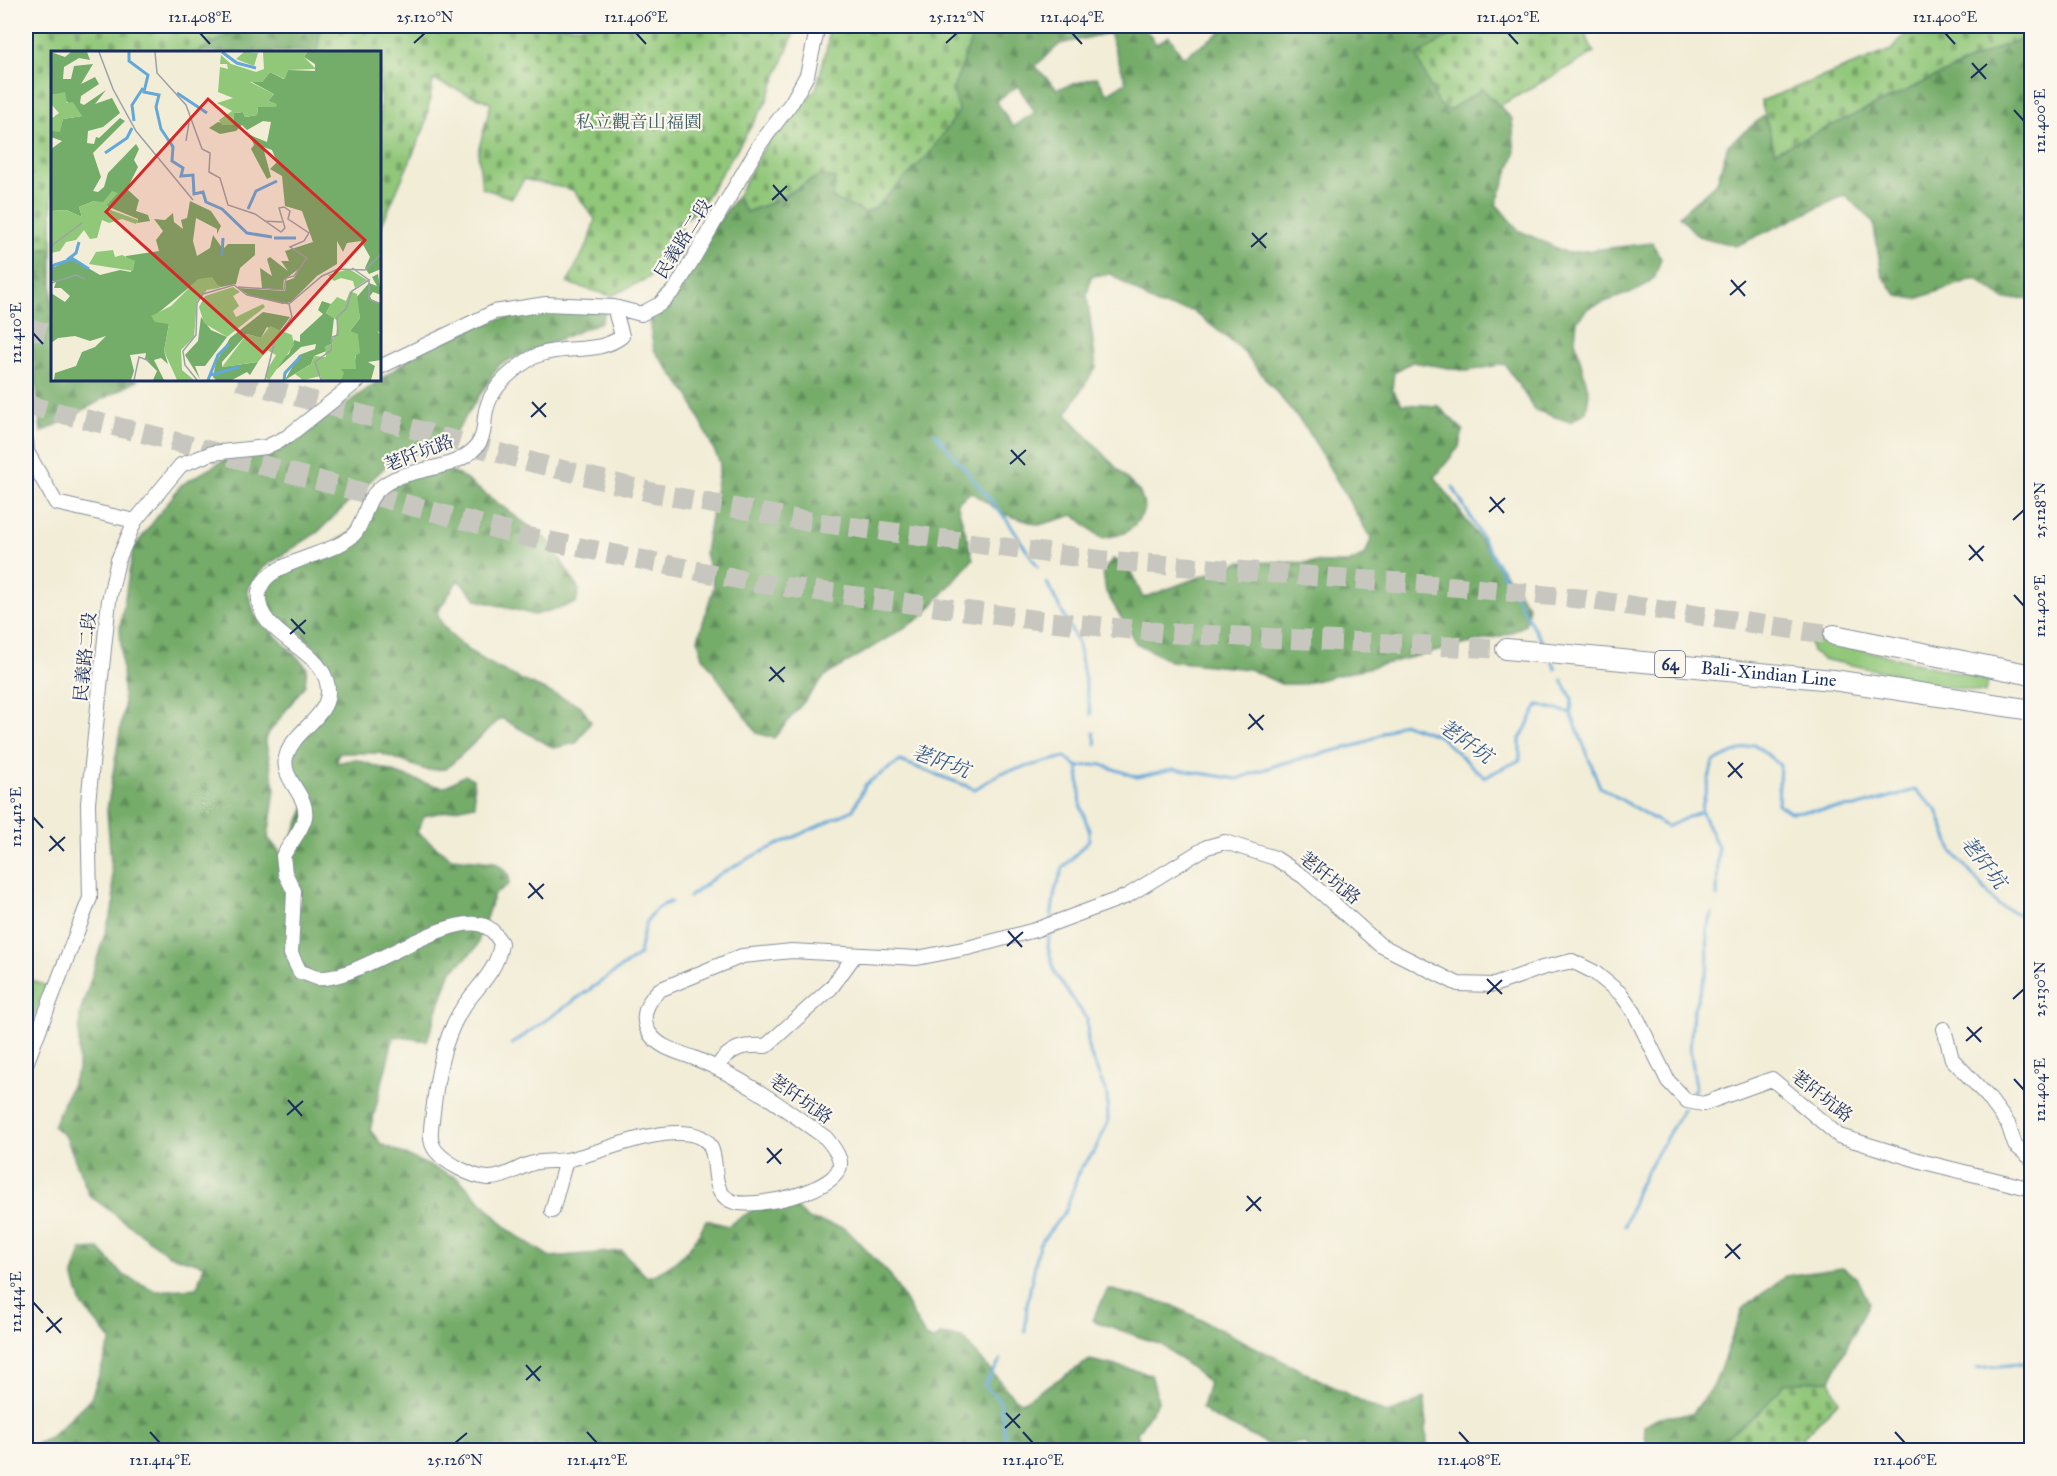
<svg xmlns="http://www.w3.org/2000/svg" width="2057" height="1476" font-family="'IM FELL Great Primer','Noto Serif TC',serif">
<defs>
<pattern id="forest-firs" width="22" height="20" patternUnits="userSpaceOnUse" patternTransform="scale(1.5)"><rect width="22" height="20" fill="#74ac69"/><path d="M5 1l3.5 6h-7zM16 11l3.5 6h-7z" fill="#5e8c5a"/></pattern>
<pattern id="cemetery-stones" width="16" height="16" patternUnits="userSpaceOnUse" patternTransform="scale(1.5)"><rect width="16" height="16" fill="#91c779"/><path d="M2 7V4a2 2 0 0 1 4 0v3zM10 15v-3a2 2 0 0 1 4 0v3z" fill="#76a266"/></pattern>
</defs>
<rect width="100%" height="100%" fill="#fbf7ec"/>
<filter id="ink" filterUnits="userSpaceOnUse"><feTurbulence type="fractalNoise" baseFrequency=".0167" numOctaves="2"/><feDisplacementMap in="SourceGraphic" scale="12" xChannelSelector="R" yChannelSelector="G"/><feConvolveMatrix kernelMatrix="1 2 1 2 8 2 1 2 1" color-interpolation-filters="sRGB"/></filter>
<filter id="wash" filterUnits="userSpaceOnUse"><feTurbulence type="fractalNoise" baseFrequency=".008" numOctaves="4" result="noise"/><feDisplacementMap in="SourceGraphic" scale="24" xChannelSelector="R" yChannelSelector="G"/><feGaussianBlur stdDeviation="1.35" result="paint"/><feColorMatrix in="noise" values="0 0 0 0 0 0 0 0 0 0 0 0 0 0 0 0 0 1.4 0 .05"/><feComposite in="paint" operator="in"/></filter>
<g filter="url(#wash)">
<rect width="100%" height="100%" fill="#f2edd7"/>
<path fill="#91c779" stroke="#567b6c" stroke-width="1.5" d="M1809,637l179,43 -3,13 -77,-13 -12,-6 -74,-15 -10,-7z"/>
<path fill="url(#forest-firs)" stroke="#486e64" stroke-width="1.5" fill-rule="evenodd" d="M241,26h80l-4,26h-120l44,-24z
M976,26h167l13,18 13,-8 14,21 38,-25 -3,-6h246l-14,84 33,-22 29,31 3,35 -19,50 22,26 49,23 85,-10 9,15 -6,19 -15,12 -52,19 -11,13 -2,19 14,53 -3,19 -16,10 -35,-12 -30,-46 -37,7 -56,-9 -18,10 -2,18 10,14 36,2 25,24 -4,17 -24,30 94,130 -4,18 -17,9 -206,50h-21l-32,-15 -79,-8 -34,-18 -30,-51 -3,-20 10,-13 15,6 15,33 97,-36 108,1 17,-8 6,-16 -64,-110 -67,-81 -47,-37 -36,-6 -46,-31 -20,2 -4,19 9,72 -30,47 74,79 5,16c-12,22 -19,27 -44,29l-27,-23 -35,10 -35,-11 -33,-22 -14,11 16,56 -51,58 -97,59 -51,62 -17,-5 -54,-76 -5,-18 16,-53 -9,-33 15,-90 -31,-67 -35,-46 -6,-34 8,-16 81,-103 10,15 26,-10 45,-26 18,2 117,-89zM1109,33l17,49 -19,12 -10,-17 -40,12 -22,-23 25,-22zM1018,86l17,26 -22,15 -17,-26z
M2031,36v262l-27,1 -28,-21 -60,21 -18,-3 -16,-20 -9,-55 -28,-26 -109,51 -38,-10 -19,-20 38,-34 11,-37 37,-30 10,37 224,-105z
M52,248v132h86l-97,53 -15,-152v-29z
M590,302l17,4 -6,16 -101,42 -50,77 -61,22 -71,69 -54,35 -17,23 8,25 52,52 -2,18 -40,53 10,51 -7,49 16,19 22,-53c-9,-17 -23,-36 -18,-56 8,-29 61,-60 29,-98 -15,-18 -39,-32 -57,-47l4,-17 88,-54 20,-37 59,-32 30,13 88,65 30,49 -3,13 -41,12 -57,-15 -20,-20 -21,33c15,44 104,74 144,93l10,16 -15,21 -22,5 -53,-30 -55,51 -20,1 -46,-17h-42l-1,10 18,-4 76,26 14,2 20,-12 8,4 2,26 -51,11 -7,16 34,26 44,4 14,12v10l-15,10 -18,54 -26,25 -23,68 -33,-5 -24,94 11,14 78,35 52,53 39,25 72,-6 25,26c29,-9 46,-30 59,-57l22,6 31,-20h36l13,13 37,9 46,48 34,60 9,5 6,-6 23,3 51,60 8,4 68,-42 61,14 7,27 -21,32 5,17h-1116l25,-14 40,-38 20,-58 -29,-35 -9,-30 8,-25 18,-1 24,26 33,16 41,-3 7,-23 -35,-10 -80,-60 -23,-58 -13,-11 25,-56 2,-56 34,-110 -7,-94 17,-103 -4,-80 13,-78 48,-64 42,-24 60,-12 150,-107 36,-17z
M1842,1268l15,9 12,26 -39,77 -45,4 -26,29 -50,37h-62l-3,-24 15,-9 33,-3 22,-29 29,-77 43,-32z
M1108,1289l64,16 215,109 38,-16 2,48 7,4h-126l-3,-7 -36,2 -60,-30 -7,-7 7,-26 -47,-37 -70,-25z"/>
<path fill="url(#cemetery-stones)" stroke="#567b6c" stroke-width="1.5" d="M26,26h215v2l-44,24h-145v196l-26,4z
M321,26h473v7l-28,70 -68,107 -16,12 -1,27 -33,29 -37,18 -44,-13 21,-40 7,-24 -22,-29 -49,-11 -12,19 -30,-10 -4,-36 13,-49 -58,-23 -8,46 -45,103v-177h-63z
M828,26h148l-23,63 6,23 -31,43 -54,54 -8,4 -34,-15 3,-20 -17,-2 -45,26 -27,10 -9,-15 28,-51 51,-57 12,-46z
M1464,26h118l12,27 -95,53 -16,-17 -34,21 -11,-6 -21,-48z
M1913,26h118v10l-32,11 -224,105 -14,-51 130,-51z
M26,978l20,8 -20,51z
M1830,1380l9,21 -36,36 6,13h-100l50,-37 26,-30z"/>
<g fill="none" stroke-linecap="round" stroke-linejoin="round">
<path stroke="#63a8d9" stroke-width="3" d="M935,433l72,87 31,47
M1453,487l90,157
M1047,583l31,60 13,71
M1552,661l4,8
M1562,680l10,18 -1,15
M1094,733l2,11
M1701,811l17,36 -1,50
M689,897l26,-20 36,-20 102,-47 13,-26 34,-23 75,28 26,-16 64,-16 13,10 21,-3 38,13 37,-8 63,10 43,-15 82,-20 40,-21 37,13 45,41 36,-17v-21l18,-34 33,8 29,74 67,40 34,-16 12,-49 41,-18 26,21 -2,39 12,8 65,-5 60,-17 22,20 15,41 46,54 34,15
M1051,919l4,-28 8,-23 26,-28v-10l-8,-23 -3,-40
M512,1044l127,-89c4,-23 6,-47 32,-53
M1693,1092l3,-5 -6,-38 3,-38 15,-43 -1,-39 5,-15
M1625,1226l13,-39 45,-78
M1025,1332l2,-28 12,-59 27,-35 14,-41 14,-17 14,-30 -1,-27 -19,-47 -1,-29 -32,-45 -7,-27 2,-18
M1001,1360l-17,25 16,16 7,49
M1976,1368l56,-5"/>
</g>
</g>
<g filter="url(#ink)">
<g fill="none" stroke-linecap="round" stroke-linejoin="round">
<path stroke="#c7c7bf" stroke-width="20" stroke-dasharray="20 10" stroke-linecap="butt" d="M26,328l26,6
M238,380l297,83 119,30 146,27 299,40 360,27 125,12 250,36
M26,405l125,30 372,101 240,48 273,36 130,13 340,16"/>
<defs>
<path id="minor" d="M614,307l8,29c-25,21 -66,6 -94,24 -20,13 -40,31 -43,56 -1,11 -1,21 -8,30 -25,29 -71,18 -98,43 -14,12 -13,29 -23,43 -19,25 -93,27 -97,61 -5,39 56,53 67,86 12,35 -30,48 -39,75 -9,24 22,40 18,63 -3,14 -15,26 -22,39l2,17 9,18 -3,63 9,18c6,1 12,5 18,6 38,4 126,-65 164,-53 10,3 14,10 19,18 -4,31 -26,44 -41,69 -18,31 -23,65 -27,100 -1,12 -6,28 3,39 10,12 36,26 52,27 15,1 29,-10 42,-14 12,-4 25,-2 36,-4 37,-8 72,-26 110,-27 63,-2 20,56 58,69 20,7 109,-11 106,-40 -1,-8 -9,-18 -14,-24 -42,-30 -84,-61 -132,-80 -16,-6 -34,-10 -44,-24 -11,-16 -3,-32 9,-44l83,-34 50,-5 125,7 51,-10 67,-18 92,-34 80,-49 18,-5 50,16 29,19 76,68 78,39 36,1 48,-17 30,-7 22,11 27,22 13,18 34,69 19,20 16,3 69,-25 67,57 85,26 108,27
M380,367l114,-55 52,-8 68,3 27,7 19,-10 16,-16 84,-144 32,-42 15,-27 11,-49
M26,440l1,12 29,51 79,18
M1944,1029l8,30 36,38 20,27 7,21 17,14
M26,1064l64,-166 -2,-95 21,-203 9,-40 17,-39 46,-56 31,-12 54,-6 21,-10 72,-57
M717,1067c13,-20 26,-22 49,-21l65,-58 24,-33
M552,1211l14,-51"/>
<g id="highway">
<path d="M1834,635l198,40"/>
<path id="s1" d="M1506,649l327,31 199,30"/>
</g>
</defs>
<use href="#minor" stroke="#868e9a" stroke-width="16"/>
<use href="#highway" stroke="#868e9a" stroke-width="22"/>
<use href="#minor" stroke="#fff" stroke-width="14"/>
<use href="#highway" stroke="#fff" stroke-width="20"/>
</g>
</g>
<path fill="none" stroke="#1b2f5e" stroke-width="2" d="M200,33l10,11M636,33l10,11M1072,33l10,11M1508,33l10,11M1945,33l10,11M414,43l11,-10M946,43l11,-10M1972,63l14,16M1971,78l16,-14M2014,110l10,11M773,185l14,16M772,200l15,-14M1252,233l14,15M1251,247l16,-14M1731,280l14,16M1730,295l16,-14M33,333l10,11M532,402l14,15M531,417l15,-14M1011,450l14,15M1010,464l16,-14M1490,497l14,16M1489,512l16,-14M2013,520l11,-10M1969,545l14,16M1969,560l15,-14M2014,595l10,11M291,619l14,15M290,634l16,-14M770,667l14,15M769,681l16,-14M1249,714l14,16M1248,729l16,-14M1728,762l14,16M1728,777l15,-14M33,817l10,11M50,836l14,15M49,851l16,-14M529,883l14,16M528,898l16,-14M1008,931l14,16M1007,946l16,-14M1487,979l15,15M1487,994l15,-14M2013,999l11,-10M1967,1027l14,15M1966,1041l16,-14M2014,1079l10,11M288,1100l14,16M287,1115l16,-14M767,1148l14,16M767,1163l15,-14M1247,1196l14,15M1246,1211l15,-14M1726,1244l14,15M1725,1258l16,-14M33,1302l10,11M47,1317l14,16M46,1332l16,-14M526,1365l14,16M526,1380l15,-14M1006,1413l14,15M1005,1428l15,-14M150,1432l10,11M587,1432l10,11M1023,1432l10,11M1459,1432l10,11M1895,1432l10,11M455,1443l12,-10"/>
<g text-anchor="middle" stroke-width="4.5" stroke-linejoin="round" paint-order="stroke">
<rect fill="#fbf7ec" stroke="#5e6b89" stroke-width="1.5" x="1655" y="651" width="30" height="26" rx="4.5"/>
<g font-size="16" font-weight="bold" fill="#1b2f5e">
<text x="1670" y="670">64</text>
</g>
<g font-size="18" fill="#3e5d66" stroke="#fbf7ec">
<text x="639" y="128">私立觀音山福園</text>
</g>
<g font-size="18" fill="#1b2f5e" stroke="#fbf7ec">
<text transform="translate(683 239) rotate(-58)" y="6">民義路二段</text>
<text transform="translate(419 453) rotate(-21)" y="6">荖阡坑路</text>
<text transform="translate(85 657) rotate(-84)" y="6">民義路二段</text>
<text dy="6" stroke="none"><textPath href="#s1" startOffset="264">Bali-Xindian Line</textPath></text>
<text transform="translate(1330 878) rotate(39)" y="6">荖阡坑路</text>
<text transform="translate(1822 1096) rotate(38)" y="6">荖阡坑路</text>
<text transform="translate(801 1099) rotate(35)" y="6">荖阡坑路</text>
</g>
<g font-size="20" font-style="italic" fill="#345989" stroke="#fbf7ec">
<text transform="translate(1466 741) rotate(35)" y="7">荖阡坑</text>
<text transform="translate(941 761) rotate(20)" y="7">荖阡坑</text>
<text transform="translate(1984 862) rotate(52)" y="7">荖阡坑</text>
</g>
</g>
<g transform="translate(51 51)">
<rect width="330" height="330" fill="#f2edd7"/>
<path d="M0,1l14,5 6,-5h16l3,8 -11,-2 -15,9 -1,12h8l3,-13 19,-2 -12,20 14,-7 4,7 -18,12 -1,7 4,2 22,-15 -11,14 17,-6 8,15 -17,14 -15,4 -1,12 7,1 2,-7 3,1 21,-20 5,3 -32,32 8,24 -8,14 5,1 6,-5 4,-14 28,-29 3,5 -5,11 4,7 -11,22 12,11 -3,11 12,4 2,6 -13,2 1,-4 -44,-18 -15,6 3,10 -16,-7 -15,1v-62l11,-8 -11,-4v-6l10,-6 2,-6 19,-3 -23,-22 -8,1zM256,1h74v217l-12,5 -4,-6 5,-11 -9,-16 -14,2 -4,9 -6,-11v23l-20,12 -26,26 -8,2 -33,-8 -12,-8 47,3 1,-10 8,-3 6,-10 -16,12 -1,10 -21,-2 -2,-20 12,8 -5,-17 3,-2 18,14 -7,-10h8l-4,-10 28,-9 -11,-31 -17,-5 -3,-30 -12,-7 7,-7 -5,-12 -9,-3 8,30 -4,2 -16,-30 3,-4 -4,-10 17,7 4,-20 -8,-1 -16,9 -5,-5 -6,6 -16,3 -11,-6 9,-6 15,3 1,-12 9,-1 2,5 12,-2 1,-8h18v-3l-8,-3 6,-7 -24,-13 12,1 8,-10 14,7 4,-9 27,1v-7l-11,-7zM139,150l21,10 10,15 -4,8v-5l-21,-11 -3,23 4,15 13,-8 3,-13 10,14 5,-5h27v11l-15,13 -4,16 -15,3 -24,-6 -39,32 11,11 -5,27 4,13 -7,-6 -7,2 10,20h-11l4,-9 -12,-12 1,-6 -16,2 4,16 -3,9h-77l1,-7 21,-7 6,-14 13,-5 11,-11 -16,5 -15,-5 -17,2 -7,5v-50l14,9 5,-6 -9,-8h-7l2,-6 -5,-2v-11l20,-11 29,17 20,-5 11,2 2,-11 -7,-1v-4l33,-5 -3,-11 7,-9 -9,-12 11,1 8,-7 1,9 9,7 -2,-9 6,-2zM327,223l3,21 -8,-3 -3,4 2,5 9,2v30l-4,-2 4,4v25l-13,2 7,4 -4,14h-30l-1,-11 9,-1 6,-7 2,-17 -7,-13 10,-13 -4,-20 13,-15 8,3 -5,-9zM271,250l9,3 -5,9 8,5 -3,26 -6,3 4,3 -15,6 -3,8 -26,16 14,-25 16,-6 1,-5 -15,3 -24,22 5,-11 7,-4 5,-14 6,2v-7l23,-21 -5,-4zM212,261l27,5 -11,15 -12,-5 -6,11 -14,-4 -25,28v5l36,-5 -8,13 -3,-3 -15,8h-16l-3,-3 3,-15 14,-24zM150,266l10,13 16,7 -22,29h-10l5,13 -15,-24 13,-14z" fill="#74ac69"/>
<path d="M193,1l14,1 -4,13 -18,-7zM212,1h44l-3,5 12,12 -28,1 -3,9 -15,-7 -8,10h-12l24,12 -6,7 9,3 -1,3h-18l-1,8 -12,2 -2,-5 -9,1 -1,12h-11l-3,-5 13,-9 -15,-8 16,-5 -15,-6 2,-25 8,2 -1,-5h-7l1,-9 10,9 25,8 8,-3zM14,41l2,11 6,-1 9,14 -19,3 -3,13 -9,-1v-12l8,-6 -8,-9v-9zM61,140l6,2 -11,12 1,4 30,11 -2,4 -14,-5 -13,4 -7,-3 -5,18 -7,1 -6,-9 -8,10 -10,2 -6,9 -9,2v-42l15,-1 16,7 -3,-10 15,-6 9,1zM62,199l2,7 7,-2 13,6 -2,10 -44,-7 7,-12zM298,218l18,11 -12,8 -2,-7 -12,-3 -7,3 -6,-6zM161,226l8,11 -13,2 -10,11 -3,36 -13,13 1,20 12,10h-17l-13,-29 5,-27 -14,-2 -4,-6 20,-10 27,-27zM182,236l7,5 -7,4 6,10 -6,5 3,6 27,-13 2,3 -38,30 -23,-14 -5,-16 6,-11zM299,240l7,3 3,24 -10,13 8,3 2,19 -5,3 1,13h-15l3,4 -3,7h-20v-4l-18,4 -8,-6 16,-10 3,-8 12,1 -1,-11 8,-2 -3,-3 6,-6 2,-14 -12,-8 5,-9 6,-7 9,4zM219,275l22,9 2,10 -25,35 -4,-3 2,-7 9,-15 -9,-5 -9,12 -36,5 25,-33 14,4z" fill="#91c779"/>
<path fill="none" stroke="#63a8d9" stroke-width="3" d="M78,1v9l19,14 -4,17 15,3 -3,12 5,22 12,18 -1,14 11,7 -2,8 12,-1 1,19 9,-2 3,10 16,7 25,24 25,4M171,1l15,11 19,5M126,42l30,20M83,70l-2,-16 11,-17M54,102l22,-15 5,-10M197,158l8,-18 21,-10M223,187h22M171,205l1,-18M16,209l9,-7 3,-11M0,219l3,-5 19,-6 16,10M160,324l28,-8M157,329l10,-25 11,-11M233,329l1,-7 16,-17"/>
<path fill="none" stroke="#9ca1a7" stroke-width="1.5" d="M48,1l14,37 23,42 57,69M104,1l2,21 29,32 16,44 8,4 -1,19 11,6 8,27 27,9 26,18 4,-4 -6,-20 5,-1 6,4 -2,8 21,14 -5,8 -14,6 17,11 -13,18 -8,2 -2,12 -46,-3M135,90l3,-18M213,170l18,1M0,195l31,-23M318,228v20l12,5M0,232l25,-8 9,4M83,329l5,-23 11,4M146,329l-12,-15 -2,-14 13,-16 1,-32 6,-9 31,-9 13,10 42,9 33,-28 16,-7 27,1 16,-16M214,329l10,-40 17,-23 -3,-13M270,329l-6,-18 16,-12 1,-13 6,-2 -1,-18 9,-8 6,-18 17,-11 -17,-12"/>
<path fill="#d62828" fill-opacity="0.15" stroke="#d62828" stroke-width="3" d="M157,48l157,141 -102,113 -157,-141z"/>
<rect width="330" height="330" fill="none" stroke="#1b2f5e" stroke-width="3"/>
</g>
<rect width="2057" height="1476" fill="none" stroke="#fbf7ec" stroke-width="66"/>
<rect x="33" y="33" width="1991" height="1410" fill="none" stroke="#1b2f5e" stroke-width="2"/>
<g font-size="15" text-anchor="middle" fill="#1b2f5e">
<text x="200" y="22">121.408°E</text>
<text x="425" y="22">25.120°N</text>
<text x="636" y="22">121.406°E</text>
<text x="957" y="22">25.122°N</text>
<text x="1072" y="22">121.404°E</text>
<text x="1508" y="22">121.402°E</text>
<text x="1945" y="22">121.400°E</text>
<text transform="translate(2040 121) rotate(-90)" y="5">121.400°E</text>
<text transform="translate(16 333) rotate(-90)" y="5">121.410°E</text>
<text transform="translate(2040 510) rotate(-90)" y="5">25.128°N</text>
<text transform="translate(2040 606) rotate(-90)" y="5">121.402°E</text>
<text transform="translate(16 817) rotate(-90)" y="5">121.412°E</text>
<text transform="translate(2040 989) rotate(-90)" y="5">25.130°N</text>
<text transform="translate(2040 1090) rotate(-90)" y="5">121.404°E</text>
<text transform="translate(16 1302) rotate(-90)" y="5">121.414°E</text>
<text x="160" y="1465">121.414°E</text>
<text x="455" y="1465">25.126°N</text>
<text x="597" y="1465">121.412°E</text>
<text x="1033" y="1465">121.410°E</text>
<text x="1469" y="1465">121.408°E</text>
<text x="1905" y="1465">121.406°E</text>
</g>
</svg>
